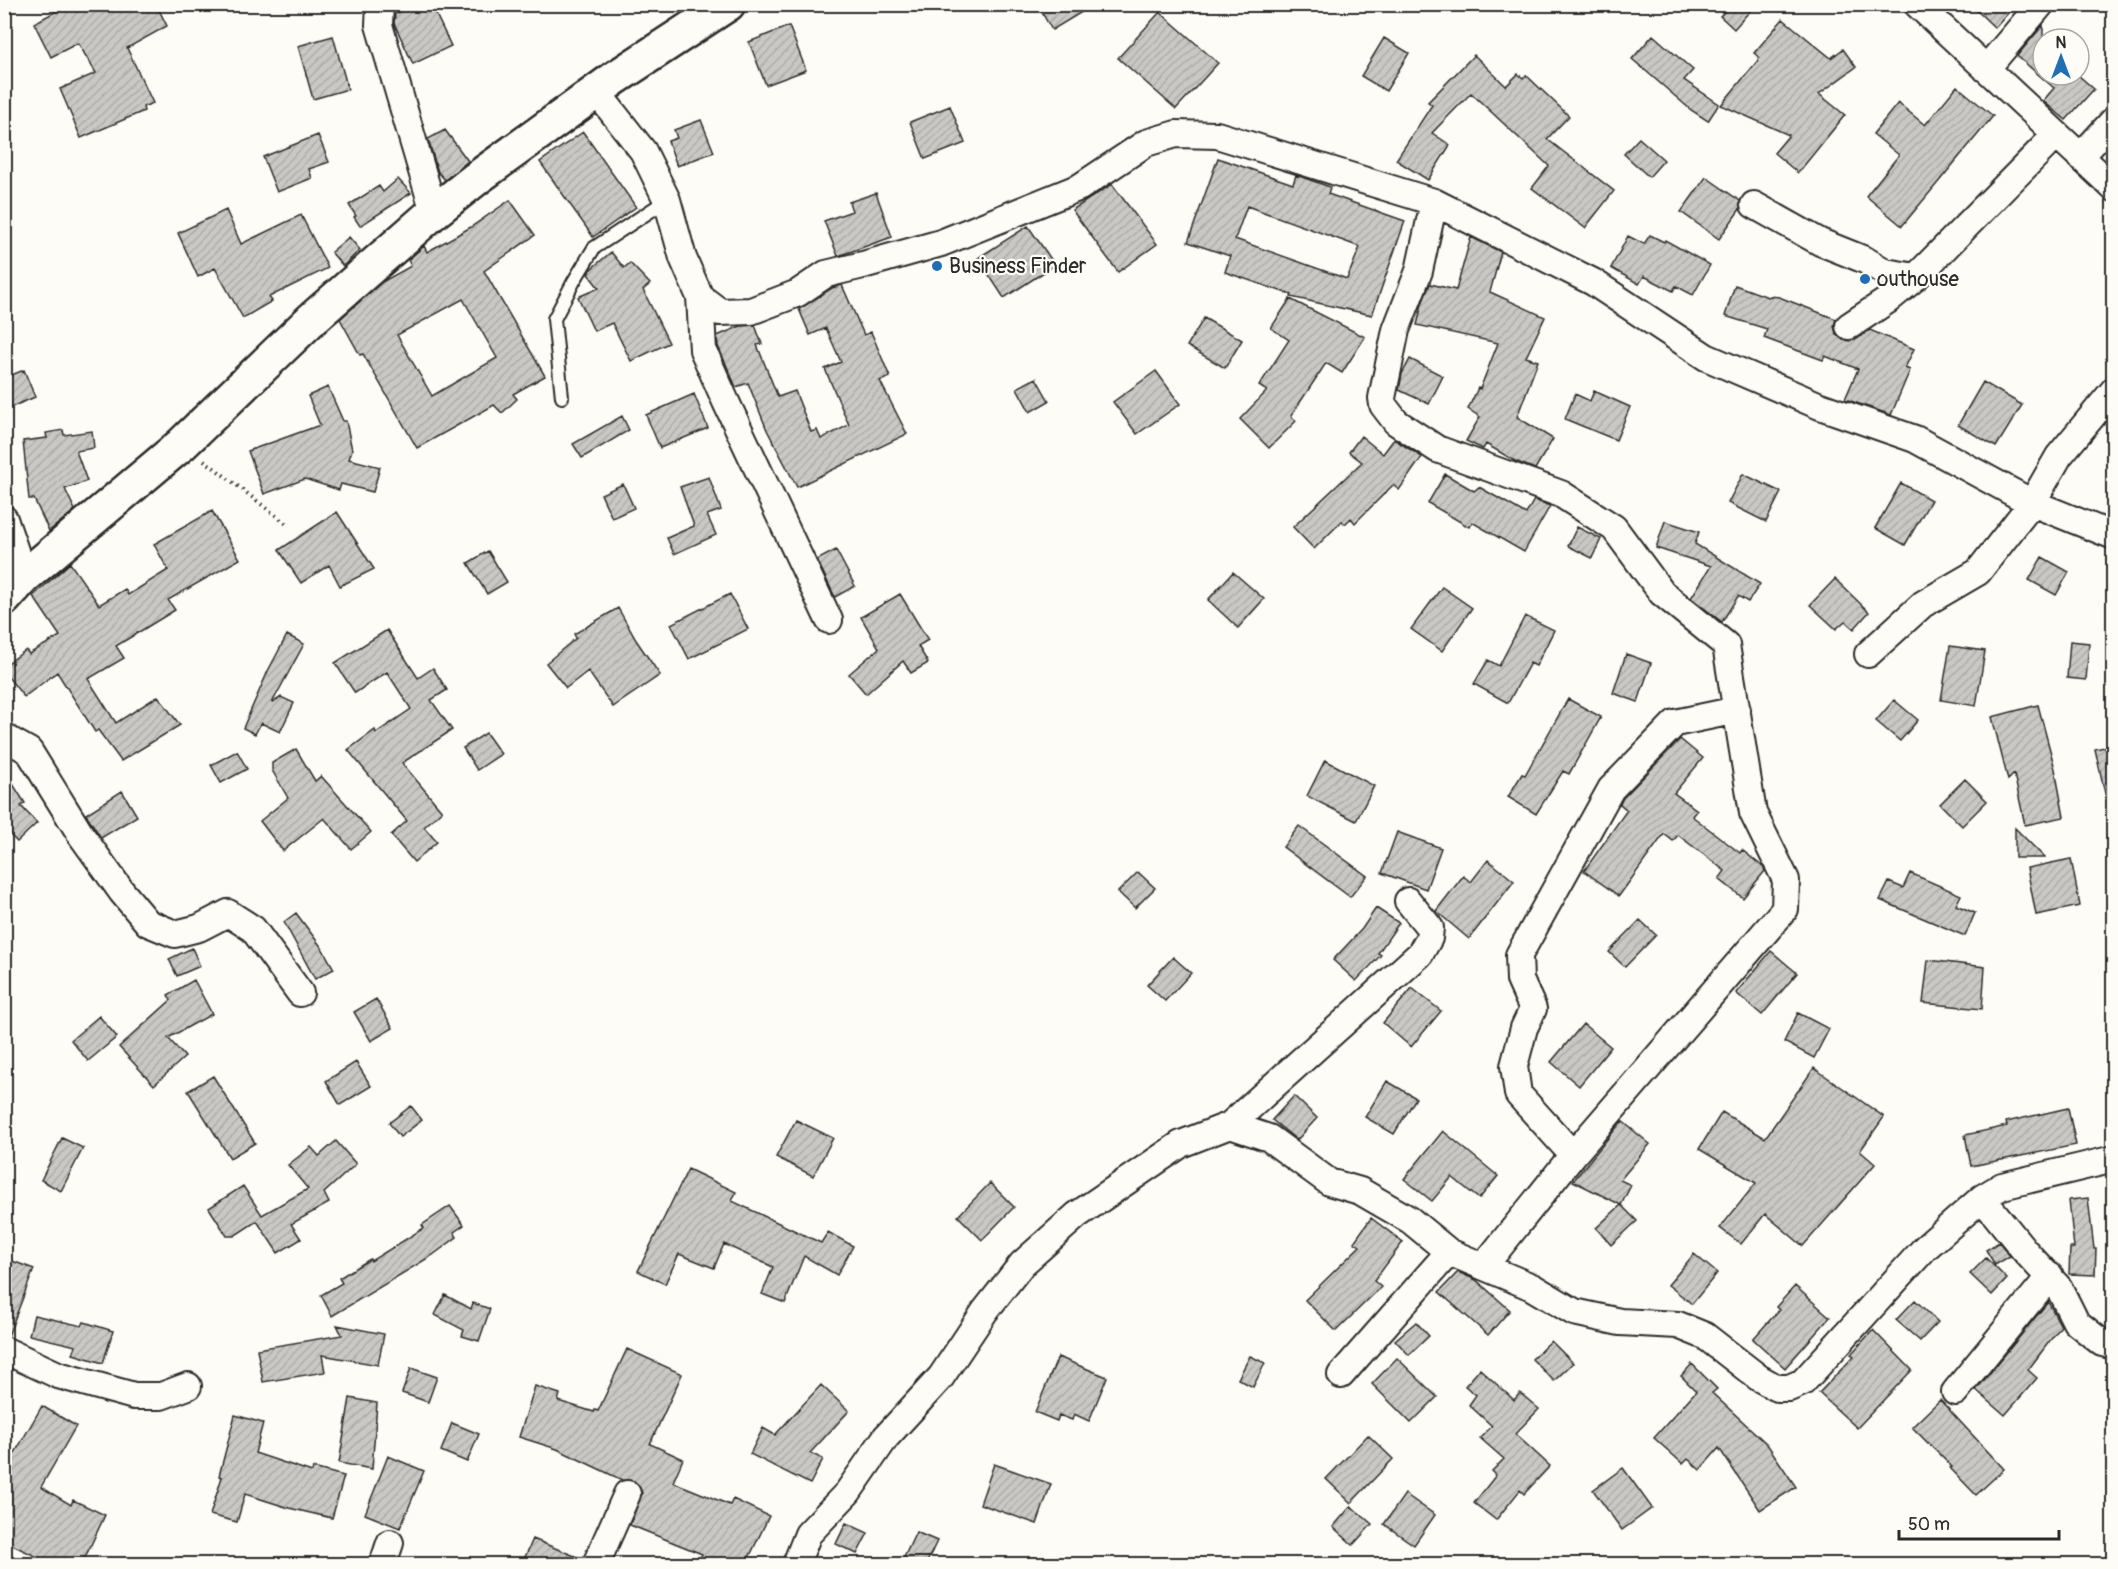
<svg xmlns="http://www.w3.org/2000/svg" width="2118" height="1569" font-family="Pangolin,sans-serif">
<defs>
<pattern id="building-hatch" width="6" height="6" patternUnits="userSpaceOnUse" patternTransform="scale(1.5)"><rect width="6" height="6" fill="#c9c8c4"/><path d="M-1 1l2-2M0 6l6-6M5 7l2-2" fill="none" stroke="#adaca9"/></pattern>
</defs>
<rect width="100%" height="100%" fill="#fdfcf7"/>
<filter id="ink" filterUnits="userSpaceOnUse"><feTurbulence type="fractalNoise" baseFrequency=".0167" numOctaves="2"/><feDisplacementMap in="SourceGraphic" scale="12" xChannelSelector="R" yChannelSelector="G"/><feConvolveMatrix kernelMatrix="1 2 1 2 8 2 1 2 1" color-interpolation-filters="sRGB"/></filter>
<g filter="url(#ink)">
<path fill="url(#building-hatch)" stroke="#2b2b2b" stroke-width="1.5" fill-rule="evenodd" d="M70,4h86l11,22 -40,22 26,55 -10,4 1,4 -63,27 -21,-49 36,-16 -18,-30 -27,14 -17,-34z
M414,4h17l20,42 -38,18 -19,-41 1,-9z
M1037,4h58l-43,26z
M1732,4h24l-22,25 -14,-13z
M1970,4h46l-21,24z
M1160,12l58,51 -42,46 -58,-51z
M1783,19l48,39 12,-9 13,18 -37,27 26,21 -47,58 -24,-20 15,-18 -68,-30 39,-47 -6,-5z
M2043,25v50h35l16,14 -28,31 -23,-19 11,-13 -37,-32z
M789,26l17,44 -40,15 -17,-43z
M1653,35l40,35 -9,10 35,24 -11,17 -17,-11 -59,-51z
M333,36l15,53 -35,10 -15,-53z
M1384,38l25,15 -23,38 -25,-15z
M1474,55l32,31 12,-12 5,4 3,-3 43,41 -22,23 67,52 -29,37 -53,-40 17,-22 -78,-73 -39,40 18,12 -22,35 -32,-20 36,-55 -4,-3z
M1957,86l36,30 -91,110 -36,-30 33,-41 -26,-21 25,-31 27,22z
M950,106l15,37 -40,16 -15,-37z
M701,120l13,32 -37,14 -9,-25 9,-3 -3,-8z
M445,130l23,31 -23,19 -7,-8 -10,-33z
M583,132l53,75 -43,30 -53,-75z
M318,135l11,27 -20,7 3,9 -35,14 -14,-35z
M1639,138l25,22 -15,17 -25,-23z
M1218,158l75,26 3,-9 34,12 -2,7 77,27 -33,94 -81,-18 1,-2 -67,-23 5,-16 -42,-14zM1247,206l113,41 -13,32 -112,-40z
M1706,177l34,24v8l-21,30 -38,-27z
M398,179l13,14 -51,33 -6,-9 2,-1 -7,-11 30,-19 4,6z
M1112,184l45,60 -39,28 -46,-62z
M876,193l16,44 -54,19 -14,-35 28,-10 -3,-9z
M510,200l25,35 -51,36 61,105 -32,18 4,5 -15,14 -8,-8 -77,43 -54,-94 -3,1 -20,-36 42,-37 29,-16 -3,-6 16,-14 3,6 44,-25zM463,299l34,59 -65,38 -35,-61z
M226,210l15,34 60,-29 27,53 -59,29 3,4 -29,17 -28,-50 -17,9 -20,-44z
M1028,226l27,39 -51,33 -26,-40z
M1650,235l14,7 1,-2 45,25 -17,30 -17,-9 -3,5 -29,-15 -5,8 -28,-16 17,-32 16,8z
M349,237l11,13 -17,16 -12,-14z
M1471,237l30,15 -11,40 55,25 -19,40 12,4 -21,56 36,22 -18,30 -20,-8 -29,-17 -3,5 -17,-8 14,-24 -12,-8 10,-21 2,1 18,-46 -81,-18 5,-21 8,-20 26,6z
M611,252l13,16 6,-5 20,21 -7,6 26,53 -38,18 -19,-38 -18,8 -16,-34 21,-9 -11,-14 3,-5z
M842,285l22,50 7,-3 19,45 -10,4 27,53 -110,53 -30,-57 -19,-47 -12,4 -18,-41 -1,-10 24,-10 14,-1 7,19 -5,1 21,52 17,-6 16,41 6,-2 4,9 28,-14 -24,-56 16,-7 -15,-34 -16,7 -11,-26 33,-21z
M1735,285l33,12 2,-1 9,1 57,22 -2,7 2,8 7,6 6,1 8,-2 13,-9 44,19 -9,19 5,2 -19,45 -46,-16 13,-30 -33,-13 -2,4 -59,-22 3,-9 -42,-13z
M1290,299l75,38 -23,36 -16,-10 -35,53 5,5 -27,27 -29,-29 27,-28 -8,-5 30,-46 -18,-12z
M1204,318l38,22 -17,28 -38,-22z
M1410,359l33,17 -14,28 -30,-14 3,-16z
M24,370l11,27 -31,13v-32z
M1156,371l24,33 -43,30 -24,-32z
M1036,378l13,23 -19,11 -13,-24z
M1983,382l39,23 -26,42 -38,-22z
M328,387l15,34h3l6,29 -3,9 31,8 -7,25 -32,-8 -2,6 -34,-11 -41,15 -16,-43 72,-26 -12,-29z
M1594,391l36,16 -14,33 -51,-21 10,-25 15,7z
M694,394l14,34 -48,20 -14,-33z
M622,416l7,14 -47,28 -9,-14z
M63,430l1,5 28,-4 2,17 -18,3 11,30 -22,8 10,21 -26,21 -15,-32h-5l-6,-58 24,-3 -1,-5z
M1361,436l22,18 11,-15 28,18 -23,33 -6,-5 -38,38 -4,-5 -6,6 -3,-3 -28,28 -21,-22 69,-65 -13,-10z
M1445,474l29,17 5,-4 47,27 8,-14 16,6 -26,46 -52,-30 -3,5 -41,-24z
M1743,474l38,18 -15,30 -38,-19z
M709,477l12,33 -14,5 9,20 -42,19 -7,-16 27,-12 -14,-39z
M1901,483l30,17 -26,45 -30,-17z
M623,484l11,24 -22,10 -11,-24z
M212,511l28,48 -72,41 7,10 -59,36 8,12 -36,21 28,44 42,-27 22,29 -59,36 -23,-31 -3,2 -38,-60 -33,25 -20,-25v-6l22,-16 3,4 31,-18 -27,-40 37,-33 29,42 26,-16 3,6 40,-25 -14,-26z
M337,512l37,57 -34,17 -11,-21 -28,18 -22,-33z
M1665,521l34,11 -4,12 65,40 -12,18 -10,-6 -16,26 -31,-24 20,-32 -55,-18z
M1577,527l24,12 -9,19 -24,-12z
M836,550l19,36 -20,11 -18,-37z
M488,551l19,31 -20,12 -19,-31z
M2042,557l27,15 -13,23 -27,-15z
M1233,572l31,27 -26,29 -30,-28z
M1835,579l34,33 -15,17 -9,-8 -9,8 -26,-24z
M1442,587l30,21 -30,43 -31,-22z
M730,594l18,35 -59,30 -18,-35z
M900,594l28,46 -10,6 10,17 -17,10 -8,-12 -37,33 -17,-20 30,-26 -18,-31z
M618,608l18,32 24,35 -47,32 -25,-36 -22,17 -20,-25 30,-25 -2,-4z
M1525,616l29,14 -18,36 -6,-3 -22,40 -34,-19 14,-24 11,6z
M387,630l31,48 15,-10 14,22 -16,10 21,30 -50,33 40,48 -18,16 13,15 -23,20 -23,-27 16,-14 -59,-71 27,-20 1,3 35,-24 -24,-37 -32,21 -20,-30z
M287,635l17,9 -32,59 9,-6 13,6 -14,29 -19,-9 -6,11 -12,-6 25,-57z
M2070,641l19,2 -3,37 -19,-2z
M1950,646l35,5 -9,55 -35,-6z
M1626,654l25,9 -13,39 -25,-9z
M1568,699l33,18 -32,57 -6,-3 -27,43 -28,-17 14,-23 3,1z
M1894,700l24,20 -18,21 -24,-20z
M2038,705l17,64 9,48 -39,8 -11,-51 -6,6 -16,-63z
M486,733l15,21 -24,16 -14,-22z
M1680,739l23,19 -29,35 23,17 -5,6 48,37 2,-3 21,17 2,4 -22,27 -24,-19 6,-8 -47,-36 -5,6 -9,-7 -45,62 -35,-25 43,-61 -7,-6 3,-6z
M2114,745v52l-8,1 -11,-49z
M296,749l19,32 6,-5 50,56 -20,17 -27,-31 -41,33 -23,-30 28,-23 -16,-28v-7z
M237,751l10,18 -26,14 -10,-18z
M1325,760l49,26 -18,35 -49,-25z
M4,770l21,33 -4,3 16,17 -20,19 -13,-13z
M1965,779l22,22 -25,25 -22,-22z
M122,791l15,25 -36,22 -15,-24z
M1299,826l68,50 -17,21 -67,-50z
M2015,828l30,30h-30z
M1397,832l44,16 -15,41 -44,-16z
M2071,859l9,47 -44,9 -9,-47z
M1488,860l26,21 -45,58 -33,-28 27,-35 8,6z
M1138,872l17,16 -20,20 -17,-16z
M1910,873l51,22 -5,10 19,8 -10,23 -85,-36 9,-18 14,6z
M1376,908l23,15 -21,30 3,2 -25,26 -23,-21 29,-31z
M296,913l26,35 12,21 -19,10 -31,-57z
M1640,920l16,15 -31,32 -16,-15z
M192,948l8,18 -23,10 -8,-17z
M1771,951l26,22 -35,42 -26,-22z
M1173,957l18,16 -26,28 -18,-16z
M1928,960l57,7 -3,42 -59,-6z
M194,980l18,34 -44,24 17,19 -31,28 -35,-38 52,-47 -3,-5z
M1412,988l29,23 -30,36 -28,-24z
M376,999l17,29 -22,13 -17,-29z
M1798,1013l31,16 -15,29 -30,-16z
M99,1016l18,21 -29,24 -17,-21z
M1583,1024l28,23 -32,39 -28,-24z
M356,1062l15,24 -31,19 -14,-24z
M1814,1068l70,49 -24,34 15,13 -72,82 -38,-32 -24,30 -21,-16 36,-45 -57,-34 23,-37 43,26z
M213,1076l42,67 -25,15 -42,-67z
M1387,1081l29,17 -22,36 -29,-17z
M1294,1096l23,22 -20,22 -25,-20z
M411,1106l11,14 -22,17 -11,-14z
M2068,1108l8,37 -105,21 -6,-31 42,-9 -1,-4z
M796,1120l37,18 -20,38 -37,-19z
M1622,1121l28,23 -30,36 11,5 -10,20 -48,-24z
M1443,1131l55,45 -19,23 -27,-22 -20,24 -28,-22z
M62,1138l21,10 -22,43 -20,-11z
M336,1141l20,23 -32,29 5,10 -38,21 10,15 -23,14 -21,-32 -23,15h-7l-18,-28 34,-22 19,29 46,-26 -20,-24 23,-18 8,9z
M688,1169l48,23 -4,9 89,42 7,-11 25,14 -16,29 -33,-19 -19,47 -23,-9 11,-27 -49,-23 -10,24 -35,-14 -14,30 -27,-13z
M990,1183l24,24 -32,33 -24,-24z
M2088,1198l6,51h2l-1,26 -26,-1 1,-26h4l-5,-48z
M1621,1205l16,16 -26,24 -15,-17z
M450,1206l14,19 -10,7 3,5 -24,18 -101,61 -11,-21 21,-12 -3,-5 31,-19 1,2 53,-33 -2,-3z
M1371,1218l32,24 -29,39 7,6 -45,44 -31,-31 55,-54 -6,-4z
M1999,1242l11,14 -15,9 -9,-15z
M1694,1254l23,19 -25,31 -24,-19z
M4,1258l30,11 -26,67 -4,-1z
M1986,1258l21,21 -15,16 -22,-21z
M1458,1272l18,8 34,30 -22,25 -49,-43z
M1795,1286l35,31 -45,51 -32,-29 26,-29 -3,-3z
M445,1295l26,14 2,-6 17,6 -11,32 -17,-5 2,-6 -29,-15z
M1915,1300l23,22 -18,19 -24,-21z
M2048,1302l13,24 -33,44 9,8 -32,37 -29,-25z
M34,1315l48,11 2,-4 29,9 -10,32 -30,-9 3,-8 -47,-11z
M1416,1322l13,14 -20,19 -14,-15z
M337,1325l47,9 -6,31 -56,-10 3,17 -62,10 -6,-33 85,-14z
M1873,1330l39,40 -55,58 -38,-35 35,-37 -3,-2z
M1551,1341l22,22 -19,18 -22,-22z
M627,1349l55,25 -32,70 33,15 -10,23 57,23 3,-6 36,17 -23,48h-48l4,-10 -72,-29 12,-32 -3,-7 -5,-5 -12,-1 -65,-31 -38,-12 16,-51 25,8 -2,7 36,11 1,-2 3,1z
M1250,1356l15,7 -12,24 -15,-8z
M1058,1357l49,20 -18,44 -15,-7 -2,6 -13,-5 -2,6 -22,-9z
M1397,1358l40,39 -26,26 -39,-39z
M1692,1364l25,25 -5,4 55,51 29,43 -36,23 -41,-62 -19,22 -12,-11 -5,5 -29,-26 42,-47 -15,-15z
M411,1368l26,9 -9,25 -26,-9z
M1480,1369l34,31 6,-7 19,16 -24,25 35,32 -26,28 -4,-4 -24,30 -22,-17 22,-28 -4,-4 12,-12 -24,-21 12,-12 -23,-21 7,-10 -11,-9z
M821,1385l28,26 -39,42 13,6 -13,25 -60,-30 13,-26 12,7z
M350,1398l27,5 -5,66 -33,-6z
M1940,1400l64,69 -28,26 -26,-27 2,-1 -40,-40z
M42,1406l34,20 -35,61 30,18 2,-5 32,15 -23,49h-30l-48,-23v-69z
M235,1415l28,8 -8,30 57,19 1,-4 31,8 -12,42 -43,-10 -44,-14 -8,28 -27,-7 12,-38 -3,-1z
M452,1423l27,11 -12,28 -26,-11z
M1368,1435l25,24 -42,44 -25,-24z
M388,1456l36,15 -24,57 -35,-14z
M994,1464l57,20 -14,40 -57,-20z
M1623,1468l29,40 -30,22 -29,-40z
M1405,1494l30,21 -21,30 -30,-21z
M1351,1506l21,18 -19,21 -20,-18z
M846,1523l22,10 -11,21 -21,-10z
M916,1532l21,9 -11,23h-25z
M533,1539l49,20 -1,5h-59z"/>
<g fill="none" stroke-linecap="round" stroke-linejoin="round">
<defs>
<path id="lane" d="M562,397l-8,-78 20,-38 20,-33 73,-48"/>
<path id="street" d="M380,4l-1,21 55,187
M1917,4l197,184
M1986,69l55,-65
M596,91l47,60 24,49 16,58 17,39 20,15 31,-1 47,-18 28,-19 37,-9 78,-22 139,-56 66,-44 30,-9 41,1 217,67 159,80 113,75 114,49 95,33 117,64 82,33
M2080,157l34,-37
M1434,202l-15,69 -23,59 -14,68 1,7 13,17 41,27 124,45 53,34 48,65 64,52 27,168 33,67 -1,29 -212,246 -89,111
M1754,205l66,37 45,18 20,12 31,5
M700,297l3,53 23,52 103,218
M1849,326l39,-26 28,-23 140,-142
M4,519l20,58
M1868,654l55,-50 55,-32 54,-69 27,-47 55,-66
M4,737l25,14 52,84 41,57 26,31 27,11 24,-6 29,-15 25,16 47,64
M1230,1125l190,-171 9,-16 1,-10 -22,-27
M1573,1155l-55,-61 -4,-28 10,-38 9,-19 -13,-29 -1,-25 92,-166 64,-66 62,-13
M1982,1198l43,53 34,37 17,34 26,21 12,3
M4,1350l54,25 76,21h27l27,-10
M1341,1375l108,-123
M1955,1392l95,-116
M383,1564l7,-21
M596,1564l31,-70
M796,1564l12,-30 40,-42 38,-55 55,-60 44,-66 37,-47 55,-49 104,-71 49,-19 39,13 60,44 31,9 50,29 39,32 83,35 42,25 46,10 58,3 27,11 54,42 18,10h12l14,-6 122,-134 57,-50 20,-12 112,-27"/>
<path id="secondary" d="M4,599l20,-22 158,-133 130,-125 122,-107 43,-34 138,-100 113,-74"/>
</defs>
<use href="#lane" stroke="#2b2b2b" stroke-width="16"/>
<use href="#street" stroke="#2b2b2b" stroke-width="30"/>
<use href="#secondary" stroke="#2b2b2b" stroke-width="38"/>
<path stroke="#2b2b2b" stroke-width="4" stroke-dasharray="1.5 4.5" stroke-linecap="butt" d="M204,460l84,65"/>
<use href="#lane" stroke="#fdfcf7" stroke-width="12"/>
<use href="#street" stroke="#fdfcf7" stroke-width="26"/>
<use href="#secondary" stroke="#fdfcf7" stroke-width="33"/>
</g>
</g>
<g fill="#1f6fb2" stroke="#fdfcf7" stroke-width="2">
<circle cx="937" cy="266" r="6"/>
<circle cx="1865" cy="279" r="6"/>
</g>
<g text-anchor="middle" stroke-width="4.5" stroke-linejoin="round" paint-order="stroke">
<g font-size="21" fill="#2b2b2b" stroke="#fdfcf7" text-anchor="start">
<text x="949" y="273">Business Finder</text>
<text x="1877" y="286">outhouse</text>
</g>
</g>
<rect width="2118" height="1569" fill="none" stroke="#fdfcf7" stroke-width="24"/>
<rect x="12" y="12" width="2094" height="1545" fill="none" stroke="#2b2b2b" stroke-width="2" filter="url(#ink)"/>
<g transform="translate(2061 57)"><circle r="28" fill="#fdfcf7" stroke="#a9a8a5" stroke-width="1.5"/>
<path d="M0-4.5L10 22L0 15L-10 22Z" fill="#1f6fb2"/>
<text y="-9" font-size="16" font-weight="bold" text-anchor="middle" fill="#2b2b2b">N</text>
</g>
<path d="M1899 1530v9h160v-9" fill="none" stroke="#2b2b2b" stroke-width="3"/>
<text x="1908" y="1530" font-size="18" fill="#2b2b2b" stroke="#fdfcf7" stroke-width="4.5" paint-order="stroke">50 m</text>
</svg>
